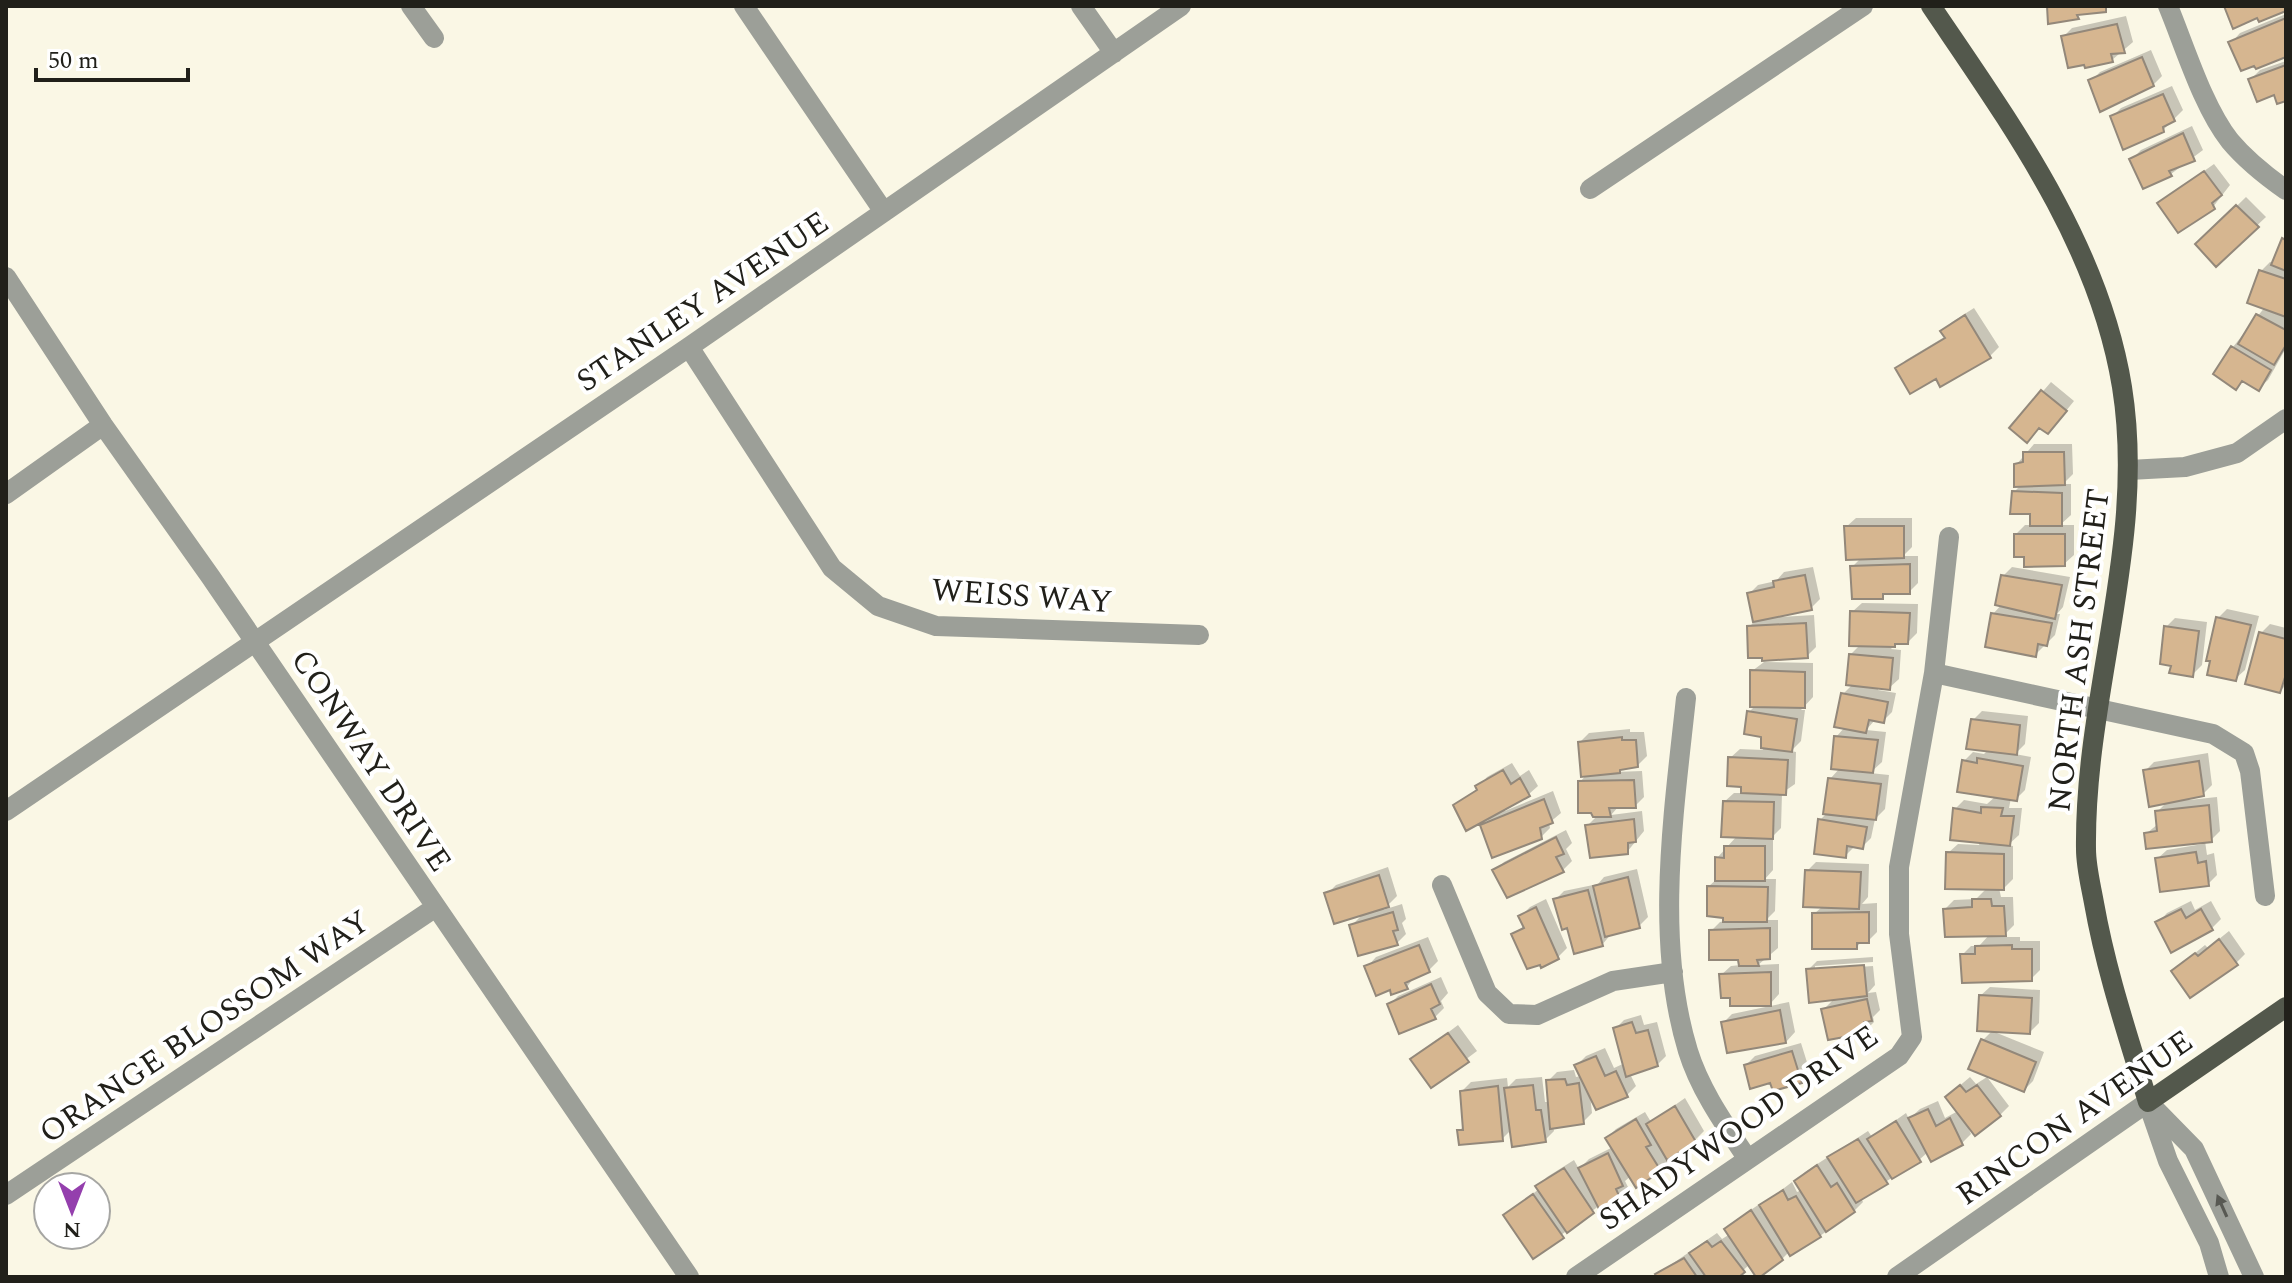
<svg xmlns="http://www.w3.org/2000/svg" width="2292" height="1283" font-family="Spectral,serif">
<rect width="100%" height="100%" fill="#faf7e5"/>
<path fill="#0003" d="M2286,14v41l-55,-12 9,-10z
M2126,16l7,26 -21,18 -49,-23 9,-9z
M2151,50l11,26 -9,9 -62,-4 9,-9z
M2286,61v38l-35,-20 9,-9z
M2172,86l11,24 -20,20 -51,-13 9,-9z
M2192,126l11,24 -32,24 -27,13 -12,-28 9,-9z
M2214,164l16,21 -17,22 -54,-4z
M2246,197l20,20 -50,47 -18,-20z
M2286,237v111l-18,32 -9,8 -15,-9 -28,-5 17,-27 32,-40 -4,-36 9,-9 4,1z
M1974,308l25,39 -9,9 -54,20 -39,-7 9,-9 40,-24 -3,-5 9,-9z
M2051,382l23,19 -17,21 -45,5z
M2034,444h38l1,30 -10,10h8v31l-11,10h14v30l-10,9 -38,-9 -10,-21 9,-9h7v-13l-18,-20 8,-8 -6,-19z
M1856,518h56v29l-9,9h15v27l-9,9h-23l-4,5 -30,-30 10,-10 -16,-30z
M1813,567l7,32 -9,9 -31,6v3l34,-2 2,32 -9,9 -43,3v3l49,1v34l-12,13h4l-4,31 -10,10 5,1 -1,32 -13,9 -1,35 -10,10h2v32l-8,9h11l-1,32 -9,9h12v28l-20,17 21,-1v30l-9,10 -38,-8 -11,-21 10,-9 10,-1 -2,-7 -28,-27 9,-9 5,-1 -16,-35 8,-7v-21l20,-22 -13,-34 10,-9h9v-8l-13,-27 10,-9 23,1v-15l-14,-23 7,-7 -4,-34 12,-9v-6l-15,-29 6,-6 -6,-27 9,-9 18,-4 8,-9z
M2012,567l58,10 -7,30 -6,7h3l-5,21 -19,19 -43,-40 9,-10 1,-28z
M1862,603l56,1 -1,29 -9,9h-11l-6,7 10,1 -2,29 -10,9 -11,-1v3l18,3 -4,19 -9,9 -8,-1 -9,10 20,2 -4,30 -12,11 19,2 -4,34 -10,10 -4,19 -9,9 -7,-1 -10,10 -25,-36 5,-5 5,-36 10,-11 -4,-31 9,-10 -2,-33 10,-10 -2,-30 10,-10 -9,-32z
M2227,609l32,7 -14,54 -10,9 -17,-61z
M2175,618l32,4 -5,43 -9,9 -27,-47z
M2270,624l16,4v57l-6,6 -19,-58z
M1982,711l46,5 -3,28 -10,10 16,3 -6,33 -9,9 -5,-1 -2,10h13l-3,27 -11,10 5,1v33l-9,9h-5l2,9h12l1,28 -12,12h18v4h20v29l-9,9 -69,-24 9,-9h8l11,-12 -45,-25 9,-9 22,-1 11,-11 -39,-35 10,-9 21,1 1,-4 -25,-32 9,-9 23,4 9,-8 -32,-35 9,-9 11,2 4,-4 -15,-30z
M1630,729v3h14l3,24 -10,10 -23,3 1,3 27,-1 2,26 -9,9h-16l-8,9 31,-4 2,20 -17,21 -40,-26 11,-11 -18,-33 7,-8 -7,-32 9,-9z
M2208,753l4,32 -9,9 -15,3 1,3 28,-3 3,34 -9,9 -6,1 2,14 7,-2 3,22 -9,9 -51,-25 10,-9 36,-6v-3l-56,-8 11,-9 -1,-12 11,-11 -23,-30 9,-9z
M1512,763l8,13 9,-6 9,16 -9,8 -25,14 1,3 48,-20 8,22 -12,10 1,5 -9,9 -59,-11 9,-9 -36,-11 23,-18 9,-11z
M1566,830l6,13 -6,6 6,12 -9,9 -68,1 9,-9z
M1816,862l53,2 -1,33 -6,7 15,-1v29l-9,9h-6l-6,7 -42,-34 9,-8 -16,-35z
M1388,867l9,29 -14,14 19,-6 4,15 -4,4 4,11 -9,9 -46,-17 14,-14 -38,-18 9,-9z
M1637,869l11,48 -9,9 -28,8 -9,11 -34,-19 -13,-26 9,-9 34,-7 6,-7z
M1546,899l21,49 -9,9 -16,8 -29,-30 12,-10 -4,-9 9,-9z
M2191,901l4,9 16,-9 10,18 -9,9 -41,22 -13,-27 9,-10z
M2229,931l16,23 -9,9 -63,8 32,-26 3,3z
M1428,937l10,24 -9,9 -14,6 -8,11 -14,5 -26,-25 9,-10z
M1873,957v5l-58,4v4l58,-4 2,19 -7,8 8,-1 4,18 -7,7 1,5 -9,9 -41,-22 11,-11 -27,-28 9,-9z
M1441,977l7,16 -7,8 3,7 -9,9 -46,-12 9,-9z
M1990,987l50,3 -1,33 -9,9 -50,-36z
M1789,1002l6,30 -9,10 -63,-19 9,-9z
M1641,1015l3,10 13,-3 9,34 -9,9 -27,9 6,12 -9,9 -37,-1 2,19 -9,9 -30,4 1,5 -9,9 -33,-11 -10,10 -43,-8 6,-6 -3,-34 9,-9 36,-4 1,9 8,-8 26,-2 3,25h5l-2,-21 9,-9 17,-2 2,7 6,-1 -5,-11 9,-9 19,-8 9,20 11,-5 -10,-34 9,-9z
M1458,1025l19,26 -45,34 -19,-26z
M1992,1031l52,21 -11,29 -9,9 -41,-50z
M1801,1043l9,29 -10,9 -54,-16 9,-9z
M1970,1077l6,7 11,-7 22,29 -9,9 -34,8 5,11 -9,9 -34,9 -9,8 -58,38 2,4 -9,9 -34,25 -30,15 -8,8 -32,5 -14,13h-83l64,-44 5,6 8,-5 -3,-5 9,-9 25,-17 1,2 30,-23 5,10 5,-2 -6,-8 9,-10 63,-41 4,6 34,-24 3,6 11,-10 18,-8 7,17 13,-7 -1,-23z
M1685,1098l19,33 -9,9 -27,18 1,3 -9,9 -24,15 -5,-9 -6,5 3,6 -9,9 -19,9 -66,51 -28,-41 33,-26 -1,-3 9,-9 27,-17 5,9 10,-10 24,-12 -6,-9 9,-9 29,-17 6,10z"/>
<path fill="#d6b690" stroke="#93887a" stroke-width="2" d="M2047,6h59v6l-29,3 2,4 -31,5z
M2224,6h62v5l-27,11 -2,-4 -24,11z
M2286,18v39l-30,12 -2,-3 -13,5 -13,-29z
M2117,24l8,29 -14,1 2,8 -28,6 -1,-3 -16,3 -7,-32z
M2142,57l12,29 -54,26 -12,-32z
M2286,65v36l-9,3 -3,-9 -17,7 -9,-23z
M2163,94l12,27 -12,6 1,5 -41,18 -13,-34z
M2183,133l12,28 -26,10 3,5 -29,13 -14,-30z
M2204,171l18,24 -10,8 3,6 -37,24 -21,-30z
M2236,205l23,22 -43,40 -21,-23z
M2282,238l4,2v31l-15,-6z
M2259,270l27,9v38l-39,-14z
M2256,314l30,16v15l-12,20 -36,-21z
M1965,315l26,43 -51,29 -4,-8 -26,15 -15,-26 50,-30 -5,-7z
M2231,346l40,24 -12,21 -17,-10 -6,9 -23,-16z
M2041,390l26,21 -19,23 -9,-6 -12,15 -18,-15z
M2023,452h41l1,33 -51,2v-23l9,-2z
M2012,491l50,2v33h-32v-12h-20z
M1844,526h60v32l-58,2z
M2014,534h51v32l-41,1v-10h-10z
M1910,564v30h-27v5h-31l-2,-33z
M1805,575l7,35 -59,12 -6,-29 27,-6 -1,-6z
M2001,575l61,10 -7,34 -60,-14z
M1850,611l60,2 -2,31h-13v3l-46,-1z
M1991,613l61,10 -5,23 -9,-2 -2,13 -51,-10z
M2216,617l35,8 -15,56 -29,-6 3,-14h-4z
M1806,623l2,35 -46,3v-3h-14l-1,-32z
M2164,626l35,5 -6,46 -24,-4 2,-7 -11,-2z
M2259,632l27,7v35l-6,19 -35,-9z
M1849,654l44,4 -3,32 -44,-5z
M1750,670l55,2v36l-55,-1z
M1841,693l47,9 -4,21 -15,-3 -3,13 -32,-6z
M1747,711l50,8 -5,33 -31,-4v-11l-17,-3z
M1971,719l49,6 -3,30 -51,-6z
M1834,736l44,4 -5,33 -42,-4z
M1622,737v3h14l2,27 -18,3v3l-39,4 -3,-35z
M1728,757l60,3 -2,35 -45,-2v-6l-14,-1z
M1977,758l46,8 -6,35 -60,-9 5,-32 15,3z
M2199,761l5,35 -55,11 -6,-37z
M1503,770l8,14 9,-6 10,18 -64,35 -13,-26 24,-15 -2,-4z
M1828,778l53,6 -5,36 -53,-6z
M1634,780l2,28h-27l2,9h-18l-2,-4h-13v-32z
M1544,799l9,24 -13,5 2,11 -50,19 -12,-33z
M1723,801l51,1 -1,37 -52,-2z
M2209,805l3,37 -66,7 -2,-16 13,-2 -2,-20z
M1981,807l22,1 -2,8h13l-4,30 -60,-6 3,-32 28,5z
M1634,819l2,23 -8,1v11l-38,4 -5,-33z
M1818,819l49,8 -4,22 -16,-3 -1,12 -32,-4z
M1556,837l8,17 -8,3 8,15 -57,26 -15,-28z
M1724,846h41v35h-50v-24l9,1z
M1946,852l58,2v36l-59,-1z
M2196,852l2,11 8,-2 3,25 -49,6 -5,-34z
M1805,870l56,2 -2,37 -56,-2z
M1379,875l10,32 -55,17 -10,-31z
M1628,877l12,51 -35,9 -12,-51z
M1707,886l61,1 -1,35h-44v-4l-16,-2z
M1588,890l15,56 -29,8 -7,-26 -5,2 -9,-31z
M1972,899h19l1,7h12l2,30 -61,1 -2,-28 29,-2z
M1536,907l23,52 -18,9 -1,-3 -13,4 -16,-35 13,-6 -6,-12z
M2181,909l5,9 15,-9 12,21 -42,23 -16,-31z
M1393,912l5,18 -5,1 5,14 -40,11 -9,-31z
M1869,912v31h-12v6h-45v-36z
M1770,928v31l-13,1 2,6h-20l-1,-6h-29v-30z
M2219,939l19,26 -48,33 -19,-27 24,-18 3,3z
M1419,945l11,27 -25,11 3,6 -17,6 -1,-5 -14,6 -12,-30z
M2012,945v4h20v32l-70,2 -2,-29h15v-8z
M1864,965l3,31 -58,7 -3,-34z
M1771,972v34h-41v-8h-9l-2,-24z
M1431,984l9,20 -9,5 5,10 -37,15 -12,-30z
M1979,995l53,3 -2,36 -53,-3z
M1867,999l5,22 -8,1 2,11 -38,7 -7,-31z
M1780,1010l6,33 -59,10 -6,-31z
M1632,1022l4,11 12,-3 10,36 -32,11 -13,-49z
M1448,1033l21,29 -38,26 -21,-29z
M1981,1039l55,23 -12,30 -56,-23z
M1792,1051l10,32 -29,8 -3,-8 -20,6 -6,-24z
M1596,1056l9,20 11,-5 12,26 -32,13 -22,-45z
M1565,1079l2,6 12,-2 5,41 -34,5 -4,-49z
M1533,1085l3,25h5l5,32 -34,5 -8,-59z
M1960,1085l6,7 11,-7 24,31 -26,20 -30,-39z
M1498,1086l5,55 -44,4 -2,-15h6l-3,-39z
M1675,1106l21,36 -29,18 -21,-36z
M1928,1109l8,17 14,-8 13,27 -32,17 -23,-44z
M1636,1119l15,26 -5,2 15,24 -25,17 -31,-50z
M1896,1121l25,41 -29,17 -25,-40z
M1858,1139l30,45 -32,19 -29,-46z
M1608,1153l15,33 -7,3 4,9 -21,11 -21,-41z
M1817,1165l14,22 6,-4 18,29 -29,20 -32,-51z
M1564,1168l30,45 -27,20 -32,-47z
M1783,1190l5,10 8,-4 25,41 -31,19 -31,-51z
M1533,1194l31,44 -31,21 -30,-44z
M1751,1210l32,50 -23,17h-4l-32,-48z
M1707,1241l5,6 9,-6 24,31 -6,5h-33l-17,-24z
M1684,1258l13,19h-40l-2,-3z"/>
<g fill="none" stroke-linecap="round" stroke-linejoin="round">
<path stroke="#9c9f98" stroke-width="20" d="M411,6l23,32
M744,6l140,206
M1081,6l33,47
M2168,6c17,41 35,101 62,135 16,19 36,35 56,49
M1590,189l273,-183
M6,277l97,148 107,151 479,701
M689,347l143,221 46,38 58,20 263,9
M2129,470l56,-3 52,-14 49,-34
M6,494l97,-69
M1934,673l279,61 31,19 6,18 15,125
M1686,698c-12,113 -32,242 2,353 12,39 37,74 59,107
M6,811l683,-464 492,-341
M1442,885l45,108 22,21 28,1 76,-34 60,-9
M2148,1102l46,47 60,128
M2150,1109l18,52 41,82 10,34
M6,1195l430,-288
M1576,1277l323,-221 13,-19 -13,-103v-67l35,-194 15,-136
M1897,1277l251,-175"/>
<path stroke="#53584c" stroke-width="20" d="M1931,6c79,117 168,238 191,381 25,156 -38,307 -36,462 0,18 5,37 8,54 12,68 34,133 54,199l138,-95"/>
</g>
<defs><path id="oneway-solid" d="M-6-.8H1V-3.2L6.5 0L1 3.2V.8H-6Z" transform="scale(2)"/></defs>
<use fill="#585953" href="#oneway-solid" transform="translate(2222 1206) rotate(-114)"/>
<g text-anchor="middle" stroke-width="8" stroke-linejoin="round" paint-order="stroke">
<g font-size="32" fill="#21201a" stroke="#fff">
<text transform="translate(702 301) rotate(-34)" y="11">STANLEY AVENUE</text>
<text transform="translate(1022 595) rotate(4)" y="11">WEISS WAY</text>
<text transform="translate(2078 650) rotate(-83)" y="11">NORTH ASH STREET</text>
<text transform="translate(372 760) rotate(56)" y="11">CONWAY DRIVE</text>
<text transform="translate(204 1026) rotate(-34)" y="11">ORANGE BLOSSOM WAY</text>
<text transform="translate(2074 1117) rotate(-35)" y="11">RINCON AVENUE</text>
<text transform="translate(1738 1127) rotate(-35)" y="11">SHADYWOOD DRIVE</text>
</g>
</g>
<rect width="2292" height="1283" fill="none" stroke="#21201a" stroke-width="16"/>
<g transform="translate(72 1211) rotate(180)"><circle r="38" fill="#ffffff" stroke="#a6a6a3" stroke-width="2"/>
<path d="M0-6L14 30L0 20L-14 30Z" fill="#943fad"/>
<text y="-12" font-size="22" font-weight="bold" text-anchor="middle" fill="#21201a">N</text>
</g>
<path d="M36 68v12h152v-12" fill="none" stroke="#21201a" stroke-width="4"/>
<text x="48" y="68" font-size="24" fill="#21201a" stroke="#ffffff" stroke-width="6" paint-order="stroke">50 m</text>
</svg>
